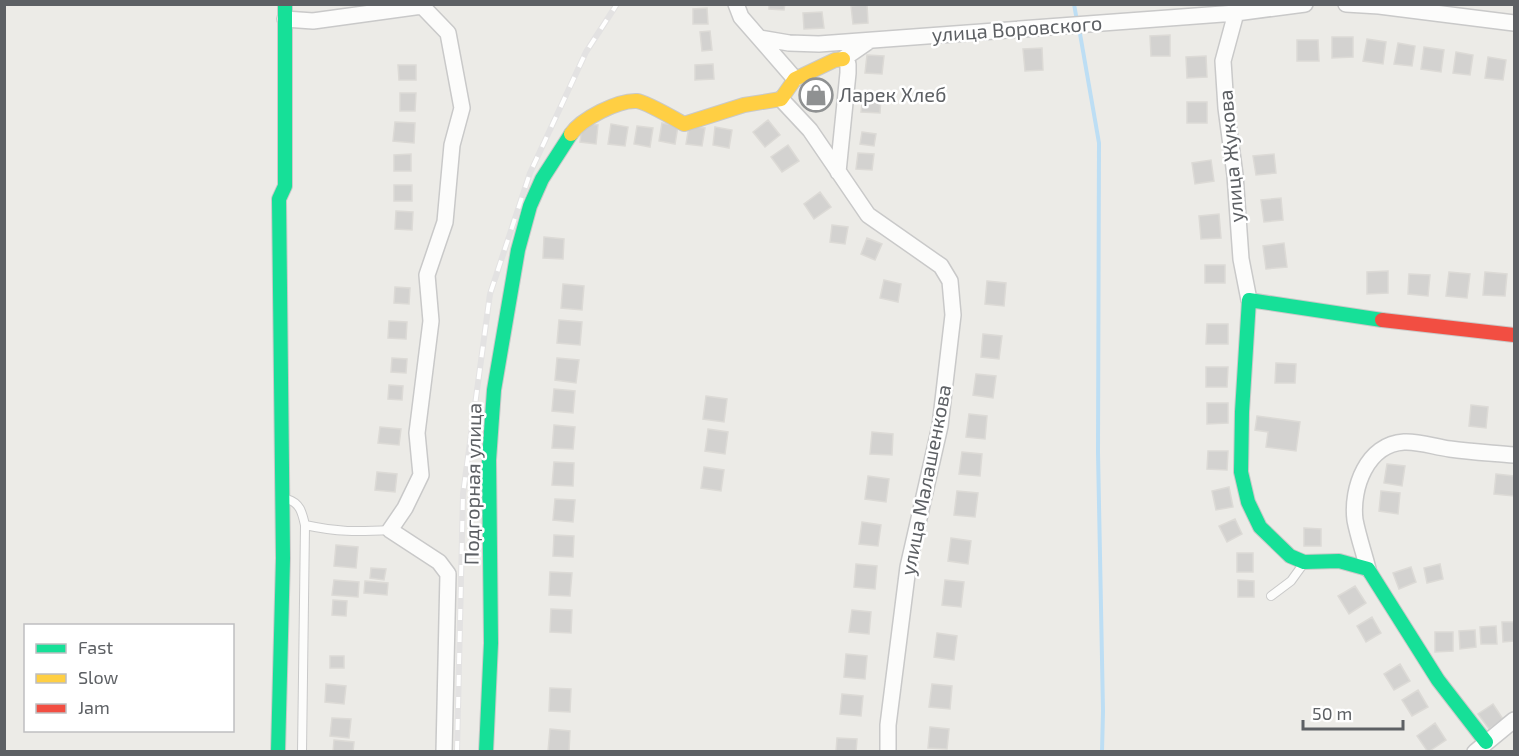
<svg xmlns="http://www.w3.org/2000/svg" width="1519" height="756" font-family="'Exo 2',sans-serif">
<rect width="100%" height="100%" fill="#ecebe7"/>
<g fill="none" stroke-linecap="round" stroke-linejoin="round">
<path stroke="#bddef4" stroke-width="4" d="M1074,4l3,17
M1079,28l20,115 -1,309 5,259 -1,41"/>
</g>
<path fill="#d3d2d0" stroke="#dcdad6" stroke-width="1.5" d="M769,4h16l-1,6 -15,-1z
M867,4l1,19 -15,1 -2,-18z
M707,8l1,16h-15v-15z
M822,12l2,16 -20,1 -1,-16z
M710,31l2,19 -10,1 -2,-19z
M1170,35v21h-19l-1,-20z
M1332,37h21v20l-21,1z
M1367,39l19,3 -3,22 -20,-3z
M1297,40h21l1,21h-22z
M1398,43l17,3 -3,20 -18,-2z
M1424,47l20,3 -3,22 -20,-3z
M1042,48l1,22 -18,1 -2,-22z
M1456,52l17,3 -3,20 -17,-2z
M867,55l17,1 -2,18 -17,-1z
M1206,56l1,21 -20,1 -1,-21z
M1488,57l18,3 -3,20 -18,-2z
M713,64l1,15 -19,1v-15z
M398,65h18v15h-17z
M400,93h16l-1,18h-15z
M863,95l18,2 -1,16 -19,-1z
M1187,102h20v21h-20z
M768,120l12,15 -15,12 -12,-15z
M395,122l20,1 -1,20 -21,-2z
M582,123l16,2 -2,19 -16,-2z
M662,123l16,3 -3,18 -16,-3z
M611,124l17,3 -3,19 -17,-2z
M637,126l16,2 -3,19 -16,-3z
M689,126l16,2 -3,18 -16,-2z
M715,127l17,3 -3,18 -16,-3z
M862,132l14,2 -2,12 -14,-2z
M788,145l11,16 -17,11 -11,-15z
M858,153l16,1 -2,16 -16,-1z
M411,154v17h-17v-16z
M1274,154l2,19 -20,2 -3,-19z
M1211,160l3,21 -19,3 -3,-21z
M394,185h18v16h-18z
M820,192l11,15 -17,12 -10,-15z
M1281,198l2,22 -19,2 -3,-22z
M396,211l17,1 -1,18 -17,-1z
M1219,214l2,24 -20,1 -2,-23z
M832,225l16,2 -3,17 -15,-2z
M544,237l20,2 -1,20 -20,-1z
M867,238l15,6 -7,16 -14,-6z
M1284,243l3,24 -21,2 -3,-23z
M1205,265h20v18h-20z
M1388,271v22l-21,1v-22z
M1449,272l21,2 -3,24 -21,-2z
M1485,272l22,2 -2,22 -22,-1z
M1409,274l21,1 -2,21 -20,-2z
M884,280l17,4 -3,18 -18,-4z
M987,281l19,2 -2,23 -19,-2z
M563,284l21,2 -2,24 -21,-2z
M395,287l15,1 -1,16 -15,-1z
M559,320l23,2 -2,23 -23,-2z
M389,321l18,1 -1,17 -18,-1z
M1207,324h21v20h-22z
M983,334l19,2 -3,23 -18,-2z
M392,358l15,1 -1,14 -15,-1z
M557,358l22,2 -3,23 -21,-3z
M1276,363l20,1 -1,19h-20z
M1206,367h22l-1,20h-21z
M976,374l20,2 -3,22 -20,-3z
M389,385l14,1 -1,14 -14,-1z
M554,389l21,2 -2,22 -21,-2z
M706,396l21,3 -3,23 -21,-3z
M1207,403h21v20l-21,1z
M1471,405l17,2 -2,21 -17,-2z
M969,414l18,2 -2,23 -19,-2z
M1257,416l43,6 -4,29 -30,-4 2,-15 -13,-2z
M554,425l21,2 -2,22 -21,-1z
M380,427l21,2 -2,16 -21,-2z
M708,429l20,3 -3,22 -20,-3z
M872,432l21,2 -1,21 -22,-1z
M1208,451h20l-1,19 -20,-1z
M962,452l20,2 -2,22 -21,-2z
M554,462l20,1 -1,23 -21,-1z
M1387,464l18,2 -3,20 -18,-3z
M704,467l20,3 -3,21 -20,-3z
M377,472l20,2 -2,18 -20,-2z
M1496,474l18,2v20l-20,-2z
M868,476l21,3 -3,23 -21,-3z
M1229,487l4,20 -17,3 -4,-19z
M957,491l21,2 -3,24 -21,-2z
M1381,491l19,2 -2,21 -19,-3z
M555,499l20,1 -2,22 -20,-2z
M1235,519l7,15 -15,8 -8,-16z
M862,522l19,3 -3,21 -19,-2z
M1304,528l17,1v17h-17z
M554,535l20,1 -1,21 -20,-1z
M951,538l20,3 -3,23 -20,-3z
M336,545l22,2 -2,21 -22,-2z
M1237,553h16v19h-16z
M856,564l21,2 -2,23 -21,-2z
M1440,564l3,15 -16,4 -3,-15z
M1411,567l5,15 -17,7 -6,-16z
M371,568l15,1 -2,11 -14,-2z
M550,572l22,1 -2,23 -21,-1z
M334,580l25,2 -1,15 -26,-2z
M945,580l19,2 -3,25 -19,-2z
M1238,580l16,1v16h-16z
M365,581l23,2 -1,12 -23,-2z
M1355,586l11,17 -17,11 -11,-18z
M333,600l14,1 -1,15 -14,-1z
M551,609l21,1 -1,23 -21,-1z
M852,610l19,2 -2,22 -20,-2z
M1372,617l9,16 -15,9 -9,-16z
M1502,622h12v19l-11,1z
M1496,626l1,18h-16l-1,-17z
M1475,630l1,17 -16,2 -1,-18z
M1435,632h18v19l-18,1z
M937,633l20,3 -3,24 -20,-3z
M846,654l21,2 -2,23 -21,-2z
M330,656h14v12h-14z
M1400,664l10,17 -16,9 -10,-16z
M326,684l20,2 -2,18 -19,-2z
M932,684l20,2 -2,23 -21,-2z
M550,688l21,1 -1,23 -21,-1z
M1418,690l10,17 -16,9 -10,-16z
M842,694l21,2 -2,20 -21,-2z
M1493,704l10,15 -14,10 -11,-15z
M332,718l19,1 -2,19 -19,-2z
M1435,723l11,17 -18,12 -11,-16z
M930,727l19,2 -2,20 -19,-1z
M550,729l20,2 -1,21 -21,-1z
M837,738l20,1 -1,13h-20z
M334,740l20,2 -1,10h-20z"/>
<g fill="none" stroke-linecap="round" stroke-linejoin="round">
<defs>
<path id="lane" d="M287,499c13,4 15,13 18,26l-3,227
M305,525c33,7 51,7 85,5
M1271,596l20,-15 13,-18"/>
<path id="street" d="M423,4l-1,2 26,27 14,75 -10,37 -7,77 -18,53 4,46 -14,112 4,42 -16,33 -15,22 49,32 9,12 -4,178
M736,4l5,13 54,62
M1346,4l33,2 135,17
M1236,13l-13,48 3,47 9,67 6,84 8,41
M285,19l28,2 109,-15
M760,38l29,5 30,1 417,-31 69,-9
M781,99l29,31 58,85 73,51 9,15 3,34 -13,111 -32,141 -20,158v27
M838,172l10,-99v-9l-5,-5 26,-18
M1368,569c-4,-16 -10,-33 -13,-49 -4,-32 12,-76 49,-78 14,-1 31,5 46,7 21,3 43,4 64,6
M1475,752l39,-32"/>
<path id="fast" d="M1382,320l-133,-20 -7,112 -1,60 7,30 12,25 30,29 14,6 35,-1 29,8 70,111 48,62
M278,752l5,-194 -4,-359 6,-13v-182
M486,752l5,-109 -2,-183 5,-70 24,-140 12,-44 12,-27 29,-45"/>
<path id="slow" d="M571,134c10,-15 47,-34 66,-33 9,1 38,18 47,23l60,-19 37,-6 14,-20 40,-19 8,-1"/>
<path id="jam" d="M1382,320l132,15"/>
</defs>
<use href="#lane" stroke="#c9c9c9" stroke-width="10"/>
<use href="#street" stroke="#c9c9c9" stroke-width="18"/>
<use href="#fast" stroke="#c9c9c8" stroke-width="16"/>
<use href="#slow" stroke="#c9c9c8" stroke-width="16"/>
<use href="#jam" stroke="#c9c9c8" stroke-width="16"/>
<use href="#lane" stroke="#fcfcfb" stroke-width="8"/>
<use href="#street" stroke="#fcfcfb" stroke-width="15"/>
<use href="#fast" stroke="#16e098" stroke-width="14"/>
<use href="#slow" stroke="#ffcf43" stroke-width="14"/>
<use href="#jam" stroke="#f24e42" stroke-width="14"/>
<defs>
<path id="rail" d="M457,752l6,-258 27,-200 40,-121 56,-121 31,-48"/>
</defs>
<use href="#rail" stroke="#e3e2e2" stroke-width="6"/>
<use href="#rail" stroke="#fff" stroke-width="4" stroke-dasharray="11" stroke-linecap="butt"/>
</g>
<defs>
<symbol id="shop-ring" viewBox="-11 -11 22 22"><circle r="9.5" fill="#fff" stroke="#8f9192" stroke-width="1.5"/><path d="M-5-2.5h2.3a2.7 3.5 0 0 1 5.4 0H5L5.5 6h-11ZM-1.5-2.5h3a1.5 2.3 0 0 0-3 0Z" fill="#8f9192"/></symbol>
</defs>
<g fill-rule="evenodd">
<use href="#shop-ring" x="797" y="76" width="38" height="38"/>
</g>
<g text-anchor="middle" stroke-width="5" stroke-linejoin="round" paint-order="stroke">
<g font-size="20" fill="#5d6064" stroke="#fff">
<text transform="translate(1017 29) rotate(-4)" y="7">улица Воровского</text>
<text transform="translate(1231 156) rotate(-95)" y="7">улица Жукова</text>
<text transform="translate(926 480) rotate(-79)" y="7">улица Малашенкова</text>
<text transform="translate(473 484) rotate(-89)" y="7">Подгорная улица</text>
</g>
<g font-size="20" fill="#5d6064" stroke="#fff" text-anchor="start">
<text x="839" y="102">Ларек Хлеб</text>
</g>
</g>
<rect width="1519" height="756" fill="none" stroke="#5d6064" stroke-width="12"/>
<rect x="24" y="624" width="210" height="108" fill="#ffffff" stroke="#bebfc1" stroke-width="1.5"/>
<rect x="36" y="644" width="30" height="9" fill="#16e098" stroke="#bebfc1" stroke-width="1.5"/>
<text x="78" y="654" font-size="18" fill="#5d6064">Fast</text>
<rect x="36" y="674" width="30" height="9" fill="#ffcf43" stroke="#bebfc1" stroke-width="1.5"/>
<text x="78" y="684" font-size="18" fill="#5d6064">Slow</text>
<rect x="36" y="704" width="30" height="9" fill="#f24e42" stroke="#bebfc1" stroke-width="1.5"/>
<text x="78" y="714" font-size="18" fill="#5d6064">Jam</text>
<path d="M1303 720v9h100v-9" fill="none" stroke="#5d6064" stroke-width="3"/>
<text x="1312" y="720" font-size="18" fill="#5d6064" stroke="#ffffff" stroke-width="4.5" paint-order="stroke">50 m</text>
</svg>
